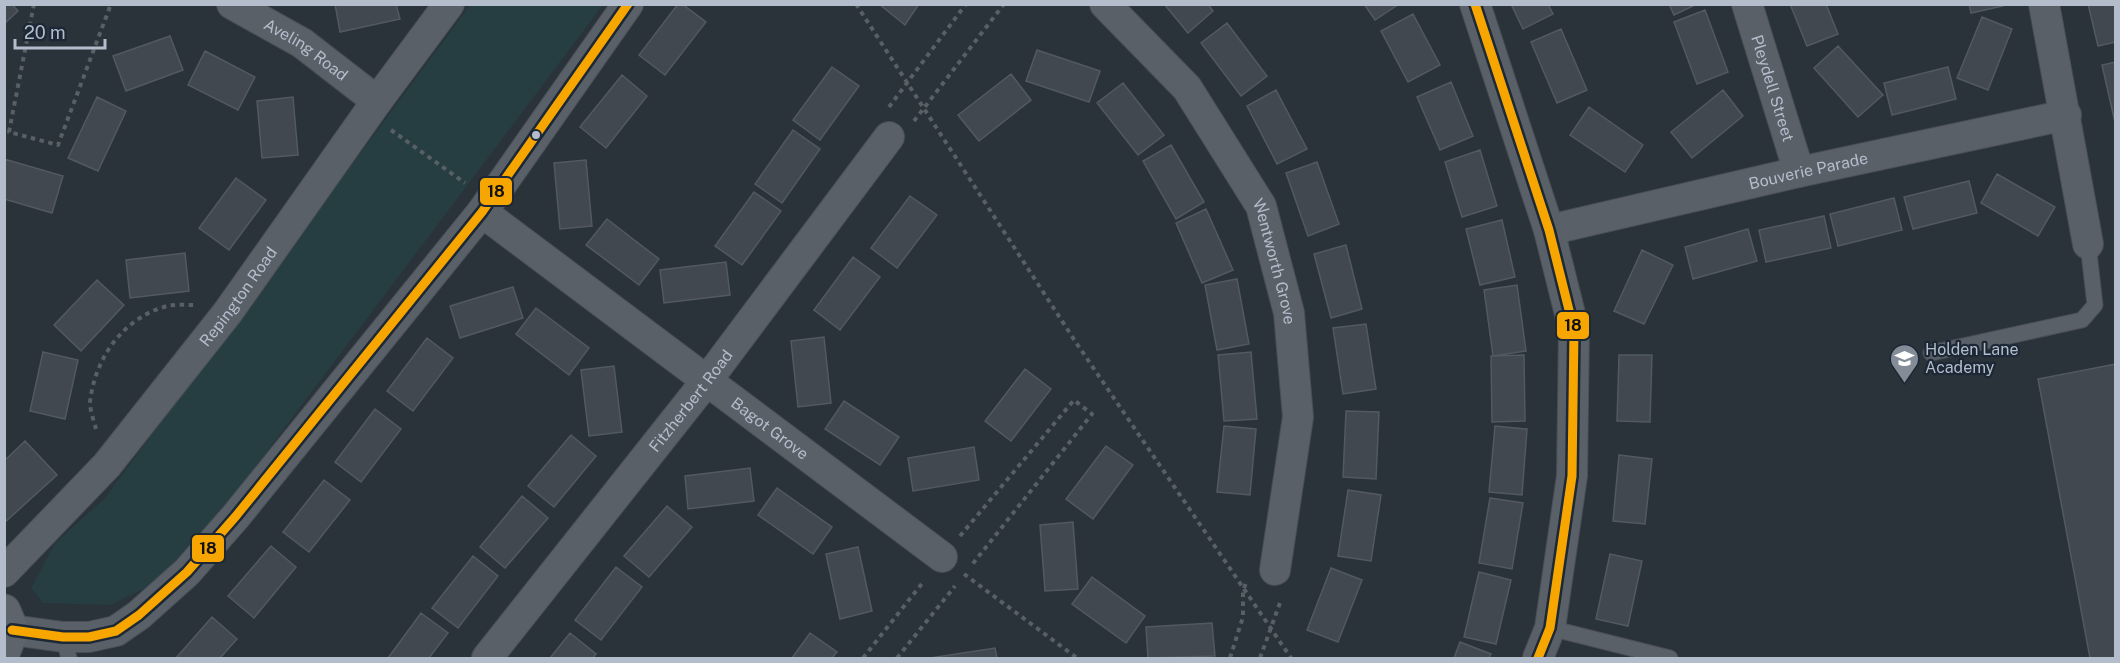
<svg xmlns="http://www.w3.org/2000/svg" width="2120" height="663" font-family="'Public Sans',sans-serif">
<rect width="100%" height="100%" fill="#2a323a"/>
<path fill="#263e41" d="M470,5h133l-389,517 -64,64 -40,19 -67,-2 -12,-15 24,-45 49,-44z"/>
<path fill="#424850" stroke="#525961" stroke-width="1.5" d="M4,4h8l6,7 -14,13z
M335,4h61l4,15 -60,13z
M678,4h4l24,18 -41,53 -26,-20z
M879,4h40l-14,21z
M1164,4h44l5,7 -25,22z
M1364,4h35l-24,16z
M1511,4h37l5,10 -30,15z
M1669,4h28l-23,11z
M1790,4h36l12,30 -31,12z
M1969,4h34v2l-32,7z
M2088,4h28v38l-18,4z
M1705,10l23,62 -31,12 -23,-62z
M1413,14l27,51 -32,17 -27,-51z
M1982,17l30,12 -24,61 -31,-12z
M1227,23l40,53 -26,20 -40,-53z
M1561,29l26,61 -30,13 -26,-61z
M170,36l13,34 -57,21 -13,-35z
M1838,46l45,49 -25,22 -44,-49z
M1037,50l63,21 -11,31 -63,-21z
M205,51l50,26 -17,33 -50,-25z
M2116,62v65l-14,-62z
M832,67l27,19 -39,54 -27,-20z
M1948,67l8,32 -64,16 -8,-32z
M1011,74l20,26 -52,41 -21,-26z
M622,75l25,21 -41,52 -26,-21z
M1451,82l22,54 -33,14 -23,-53z
M1123,83l41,52 -26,20 -41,-52z
M1276,90l31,59 -30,15 -30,-58z
M1723,90l20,26 -51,42 -21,-26z
M97,97l29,14 -28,60 -30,-13z
M293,97l5,58 -36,3 -5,-57z
M1589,107l54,38 -18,27 -55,-37z
M793,130l27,19 -38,54 -27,-19z
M1171,145l33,57 -28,17 -33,-58z
M1480,150l17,56 -35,11 -17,-55z
M4,159l59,17 -11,37 -48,-14z
M586,160l6,66 -32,3 -6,-66z
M1317,162l22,62 -31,12 -22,-63z
M1997,174l58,33 -17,29 -57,-33z
M236,178l30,22 -37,50 -30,-22z
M1969,181l8,32 -64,16 -9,-32z
M754,192l27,19 -39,54 -27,-19z
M910,196l27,19 -40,53 -26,-20z
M1894,198l8,32 -64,16 -8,-32z
M1206,209l27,61 -31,13 -26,-60z
M1824,216l7,32 -65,14 -7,-32z
M607,219l52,40 -20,26 -53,-40z
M1502,220l13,57 -35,8 -14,-56z
M1748,229l9,32 -64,18 -8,-32z
M1346,245l16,64 -31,9 -17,-64z
M1642,250l31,15 -29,59 -30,-13z
M185,253l4,38 -59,7 -4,-38z
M853,257l27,20 -40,53 -26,-20z
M726,262l4,33 -66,8 -4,-33z
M1237,279l12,65 -32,6 -12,-65z
M97,280l27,25 -43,46 -27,-26z
M1517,285l9,66 -33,5 -9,-66z
M513,287l10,31 -63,20 -10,-32z
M536,308l53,40 -20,27 -53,-41z
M1366,324l10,65 -33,5 -10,-66z
M824,337l7,66 -33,4 -7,-66z
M427,338l26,20 -40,53 -26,-20z
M43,352l35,8 -13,59 -35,-8z
M1251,352l6,67 -33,2 -6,-66z
M1524,355l1,66 -33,1 -1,-66z
M1619,355h33l-2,67 -33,-1z
M2116,364v294h-26l-52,-279z
M614,366l8,66 -33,4 -8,-66z
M1025,369l26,20 -40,52 -26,-20z
M844,401l55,36 -19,28 -55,-36z
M375,409l26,20 -40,53 -26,-20z
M1346,411l33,1 -3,67 -33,-2z
M1224,426l32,3 -6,66 -33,-3z
M1495,426l32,3 -5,66 -33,-3z
M571,435l25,21 -42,51 -26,-21z
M25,441l32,34 -53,48v-62z
M1106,446l27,19 -40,54 -27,-20z
M974,447l5,33 -66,11 -5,-33z
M1619,455l33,4 -7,65 -32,-3z
M750,468l4,33 -66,8 -3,-33z
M324,480l26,20 -41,52 -26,-20z
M777,488l55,39 -19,27 -55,-39z
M1348,490l33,5 -10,66 -33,-5z
M522,496l26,22 -43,50 -25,-21z
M1490,498l33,5 -11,66 -33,-6z
M667,506l25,21 -43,50 -25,-21z
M1073,522l5,67 -33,2 -5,-66z
M271,546l25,21 -42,51 -26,-22z
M858,547l14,64 -32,8 -14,-65z
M1610,554l32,7 -14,65 -32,-7z
M473,556l25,20 -40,52 -26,-20z
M616,567l26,20 -41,53 -26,-20z
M1331,568l31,12 -24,62 -31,-12z
M1479,572l32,8 -15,64 -32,-7z
M1092,577l53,39 -19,27 -54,-39z
M421,613l27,20 -19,25h-41z
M212,617l25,22 -17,19h-44z
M1212,623l3,33 -67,2 -2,-31z
M570,633l26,21 -3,4h-43z
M810,633l27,19 -5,6h-40z
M1460,642l31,12 -2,4h-35z
M995,648l2,10h-67z"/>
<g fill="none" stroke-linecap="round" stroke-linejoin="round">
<defs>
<path id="lane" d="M1931,353l151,-33 13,-15 -7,-61
M1550,628l120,30
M63,637l6,21"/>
<g id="street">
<path id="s1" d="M232,4l70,39 75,58"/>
<path id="s2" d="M1105,4l82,84 74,118 28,107 9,104 -23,153"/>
<path d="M1475,4l74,226 25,100 -2,146 -22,152 -12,30"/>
<path id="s3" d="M1747,4l52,168"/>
<path d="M2044,4l44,240"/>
<path id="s4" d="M482,212l460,345"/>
<path id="s5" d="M1549,230l250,-58 267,-57"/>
<path id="s6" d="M4,572l103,-107 121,-153 149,-211 72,-97"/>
<path d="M12,630l51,7h26l27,-6 23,-16 48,-43 49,-56 246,-304 146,-208"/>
<path id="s7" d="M487,658l221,-279 181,-242"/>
</g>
<path id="secondary" d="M4,611l8,19 -8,21"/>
</defs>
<use href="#lane" stroke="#484e54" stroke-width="17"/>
<use href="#street" stroke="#484e54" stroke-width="32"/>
<use href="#secondary" stroke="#484e54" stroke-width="35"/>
<path stroke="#585f65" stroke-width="4" stroke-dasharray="4.5 4.5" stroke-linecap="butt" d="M34,4l-25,128 49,13 53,-141
M856,4l219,337 216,317
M889,107l77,-103
M914,121l90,-117
M391,130l74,53
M96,429c-2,-8 -6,-18 -6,-27 5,-44 33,-84 77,-96 9,-2 19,-1 28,-1
M960,536l114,-136 18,14 -121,152
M964,574l113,84
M863,658l61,-77
M897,658l58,-72
M1230,658l13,-41v-26l4,-11
M1260,658l21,-58"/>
<use href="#lane" stroke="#5a6068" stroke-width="15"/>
<use href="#street" stroke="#5a6068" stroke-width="30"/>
<use href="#secondary" stroke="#5e646c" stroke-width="33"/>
<defs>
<path id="bus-1" d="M1475,4l74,226 25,100 -2,146 -22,152 -12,30
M12,630l51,7h26l27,-6 23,-16 48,-43 49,-56 246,-304 146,-208"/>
</defs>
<use href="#bus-1" stroke="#1c2836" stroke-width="14"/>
<use href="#bus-1" stroke="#f7a600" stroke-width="9"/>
</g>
<defs>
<symbol id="school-pin" viewBox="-11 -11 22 30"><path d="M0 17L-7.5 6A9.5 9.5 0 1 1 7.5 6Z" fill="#848c98" stroke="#1c2836"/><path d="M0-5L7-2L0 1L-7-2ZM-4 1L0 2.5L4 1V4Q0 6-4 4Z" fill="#fff"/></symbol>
</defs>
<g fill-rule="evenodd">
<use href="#school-pin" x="1888" y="342" width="33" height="45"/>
</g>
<circle fill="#b4bdcb" stroke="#1c2836" stroke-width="2" cx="536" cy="135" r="5"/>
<g text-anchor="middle" stroke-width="4.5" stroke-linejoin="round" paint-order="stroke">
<g font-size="16" fill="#b4bdcb" stroke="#1c2836">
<text dy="6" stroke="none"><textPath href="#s1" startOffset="87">Aveling Road</textPath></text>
<text dy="6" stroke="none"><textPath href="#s3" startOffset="88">Pleydell Street</textPath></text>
<text dy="6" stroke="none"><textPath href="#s5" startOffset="266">Bouverie Parade</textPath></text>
<text dy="6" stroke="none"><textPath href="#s2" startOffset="314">Wentworth Grove</textPath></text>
<text dy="6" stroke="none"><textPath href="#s6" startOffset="362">Repington Road</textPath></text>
<text dy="6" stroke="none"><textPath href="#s7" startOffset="328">Fitzherbert Road</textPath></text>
<text dy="6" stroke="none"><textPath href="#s4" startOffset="360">Bagot Grove</textPath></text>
</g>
<g font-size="16" fill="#b4bdcb" stroke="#1c2836" text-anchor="start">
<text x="1925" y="355">Holden Lane<tspan x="1925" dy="18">Academy</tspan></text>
</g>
</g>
<g stroke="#1c2836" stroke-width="2">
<rect x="479" y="177" width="34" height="29" rx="6" fill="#f7a600"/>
<rect x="1556" y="311" width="34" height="29" rx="6" fill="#f7a600"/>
<rect x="191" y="534" width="34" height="29" rx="6" fill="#f7a600"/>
</g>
<g font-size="16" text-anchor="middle" font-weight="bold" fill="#111">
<text x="496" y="197">18</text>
<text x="1573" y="331">18</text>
<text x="208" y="554">18</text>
</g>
<rect width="2120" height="663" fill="none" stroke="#b4bdcb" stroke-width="12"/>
<path d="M15 39v9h90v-9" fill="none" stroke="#b4bdcb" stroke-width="3"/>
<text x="24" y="39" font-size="18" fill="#b4bdcb" stroke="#1c2836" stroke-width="4.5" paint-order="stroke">20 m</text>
</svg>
